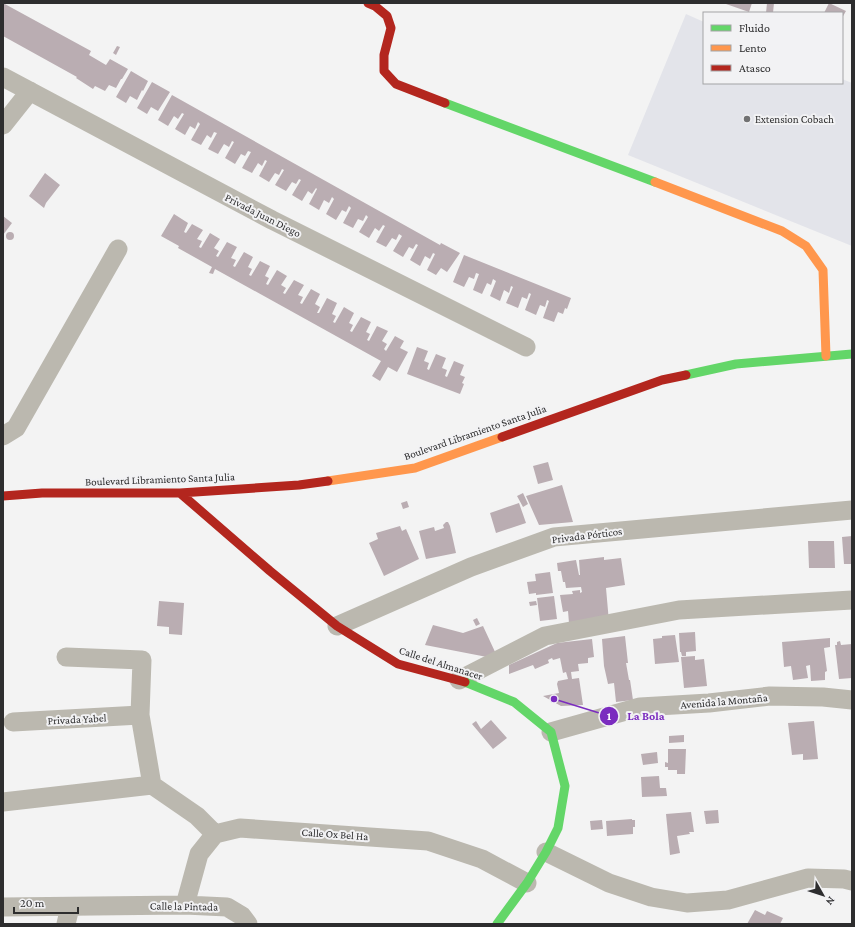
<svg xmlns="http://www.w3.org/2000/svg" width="855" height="927" font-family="'Crimson Pro',serif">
<rect width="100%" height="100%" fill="#f3f3f3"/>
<path fill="#e3e4ea" d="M686,14l18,8v61h138v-4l10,4v163l-224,-91z"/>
<path fill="#baadb2" d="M3,3l88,48 -2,4 17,10 4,-6 18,10 -6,10h-1l-5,9 -7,-3 -4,6 -10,-5 -2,3 -17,-11 1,-1 -74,-41z
M727,3h25l-3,9 -23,-8z
M767,3h7l-1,10h-7z
M829,3l17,8 -4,7v-5h-18z
M117,46l3,1 -4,8 -3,-2z
M131,71l17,10 -5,10 -1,-1 -5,10 -7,-4 -4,7 -10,-6z
M152,82l18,10 -12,19 -7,-4 -4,7 -10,-6z
M172,95l268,150 1,-2 19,10 -13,19 -6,-4 -5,7 -9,-5 8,-16 -2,-1 -3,6 -5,-3 -5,10 -10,-6 8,-15 -2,-1 -3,5 -4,-2 -6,10 -10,-6 9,-15 -3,-2 -3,6 -4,-2 -6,9 -10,-5 9,-16 -2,-1 -4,6 -4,-3 -6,10 -10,-6 9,-15 -2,-2 -3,6 -5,-2 -5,9 -10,-5 8,-15 -2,-2 -3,6 -4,-2 -6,10 -10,-6 8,-15 -2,-2 -3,6 -5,-3 -5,10 -10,-6 8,-15 -1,-1 -4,6 -4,-3 -6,10 -10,-6 9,-15 -2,-1 -3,5 -4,-2 -6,9 -11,-6 9,-15 -2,-1 -3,6 -4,-2 -6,9 -10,-6 8,-15 -2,-1 -3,6 -4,-3 -6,10 -10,-5 9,-16 -3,-1 -3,5 -4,-2 -6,10 -10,-6 9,-16 -2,-1 -3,6 -5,-3 -6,10 -10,-5 9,-16 -3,-1 -3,6 -4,-3 -6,10 -10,-5 9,-16 -2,-2 -3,7 -5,-3 -5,9 -10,-6 9,-15 -2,-1 -4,6 -4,-3 -6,10 -10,-6z
M45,173l15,12 -14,18 -2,5 -15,-12z
M174,214l14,9 -4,9 2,1 6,-9 11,6 -6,9 5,2 -3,6 2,1 9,-15 10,6 -6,9 5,3 -3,5 2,1 9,-15 10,5 -6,11 5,2 -3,6 2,1 9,-15 9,5 -5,10 4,2 -3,6 2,1 9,-15 10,5 -5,10 4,2 -3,6 2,1 9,-15 10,6 -6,9 5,3 -3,5 2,1 9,-14 10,5 -6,10 5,2 -3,6 2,1 9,-15 9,5 -5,10 5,3 -3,6h2l8,-15 10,5 -5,11 4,2 -3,6 2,1 9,-16 10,6 -5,10 4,2 -3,6 2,1 9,-15 10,5 -5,10 4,2 -3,6 2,1 8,-15 11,5 -6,10 5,3 -3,5 2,2 9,-15 9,5 -4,7 8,4 -11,20 -9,-5 -8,14 -8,-5 9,-15 -166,-92 -2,5 -4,-1 3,-6 -34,-19 1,-2 -18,-10z
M3,216l9,7 -9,12z
M6 236a4 4 0 1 1 8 0a4 4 0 1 1-8 0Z
M464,255l107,43 -4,11 -2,-1 -2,6 -5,-2 -4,10 -11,-4 6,-17 -2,-1 -2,7 -5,-2 -4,10 -11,-5 6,-16 -2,-1 -2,6 -5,-2 -4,11 -12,-5 7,-16 -2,-1 -2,7 -5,-3 -4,11 -10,-5 6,-15 -3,-2 -2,6 -4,-2 -5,11 -9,-4 6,-16 -3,-1 -2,6 -5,-2 -5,10 -11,-5z
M417,347l11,4 -4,10 5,2 -2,6 2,1 7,-16 10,4 -4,10 5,2 -2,6 2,1 7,-16 10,4 -4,10 5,2 -3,6 2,1 -4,10 -53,-20z
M548,462l5,18 -15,4 -5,-18z
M562,485l11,37 -34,3 -13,-29z
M523,493l5,11 -5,3 -6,-11z
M407,501l2,6 -6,2 -2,-6z
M519,503l7,20 -30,10 -6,-20z
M446,522h2l2,4 6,27 -30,6 -7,-28 15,-4 1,4 9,-3 -1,-3z
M400,526l2,5 4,-2 13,30 -35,17 -15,-33 9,-4 -2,-6z
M852,536v28h-8l-2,-27z
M808,541h26l1,27h-26z
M604,557v3l17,-2 4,27 -19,3 3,34 -40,1 -1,-12 -5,1 -3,-17 13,-1 -1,-3 8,-1v3l2,-1 -1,-5 -15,1 -1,-6h-2l-2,-11h-3l-1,-8 19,-3 3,15h1l-1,-15z
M550,572l3,21 -17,2v-2l-7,1 -2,-12 9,-1 -1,-7z
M554,596l3,23 -17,2 -3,-23z
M159,601l25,2 -2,32 -13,-1v-7l-12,-1z
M536,601l1,4 -7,1 -1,-4z
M477,618l3,6 -4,2 -3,-6z
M433,625l30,8 20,-7 13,28 -9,3 -62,-12z
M695,632l1,19 -10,1v4h-4l-1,-4h-1l-1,-19z
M675,635l4,27 -24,2 -2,-25 9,-1v-2z
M625,636l3,27h-2l3,17h1l3,20 -17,2 -2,-19 -6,1 -4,-18 -2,-27z
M830,638v9l-6,1 3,23 -2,1v8l-14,1 -1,-16 -4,1 2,12 -15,2 -2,-14 -7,1 -2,-25z
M592,639l2,18 -6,1v5l-10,1 1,7 -8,1 1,7 7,-1 4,27 -22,1 -18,-10 16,-3 -2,-9 1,-3 10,-2 -2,-7 -3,1 -3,-15 -7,2 -1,-2 -4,2 1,3 -14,6 -2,-4 -24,9v-9l48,-22z
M840,641l1,4 11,-1v34l-13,1 -4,-34h2v-3z
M695,656v4l9,-1 3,27 -23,2 -3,-31z
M491,720l16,18 -14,11 -21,-25 4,-3 5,8z
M814,721l4,38 -15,1v-6l-11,1 -4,-32z
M684,735v7l-15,1v-7z
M668,749h18l-1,25h-8v-4h-9v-3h-3v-5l3,1z
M657,752l1,11 -15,2 -2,-11z
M659,776l1,12h6l1,8 -25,1 -1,-20z
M718,810l1,13 -13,1 -2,-13z
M691,812l3,20h-5l1,2 -13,2 3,17 -10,2 -4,-41z
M632,819v1h3v7h-2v7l-26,2 -1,-15z
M602,820l1,9 -12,1 -1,-9z
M755,910l10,5 2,-4 16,7 -3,6h-33z"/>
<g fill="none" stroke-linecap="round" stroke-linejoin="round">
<path stroke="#bbb8af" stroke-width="19" d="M3,77l269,143 254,127
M3,125l27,-34
M3,436l13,-8 102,-179
M337,626l134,-59 83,-30 298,-27
M66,657l76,3 -2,55 12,70 45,31 18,18 25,-6 188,13 54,18 45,24
M459,680l86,-44 134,-26 173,-10
M13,722l127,-7
M551,732l89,-25 69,-4 61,-7 53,1 29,3
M3,802l149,-17
M546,852l63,31 42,14 36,6 41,-3 80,-22 36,1 8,2
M185,905l14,-51 16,-20
M3,907l182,-2 42,2 15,9 6,8
M66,924l4,-17"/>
<path stroke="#63d668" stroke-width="9" d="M445,103l210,79
M686,375l50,-11 116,-10
M465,682l49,20 37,30 14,54 -7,42 -12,24 -19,31 -30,41"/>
<path stroke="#ff974d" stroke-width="9" d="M655,182l127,49 24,15 17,24 3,86
M328,481l87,-13 87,-31"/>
<path stroke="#b3261e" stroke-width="9" d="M368,3l7,3 12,10 4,12 -7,27v16l12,13 49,19
M502,437l160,-57 24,-5
M180,493l90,78 67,55 61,38 67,18
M3,496l39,-3h138l119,-8 29,-4"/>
</g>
<circle fill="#727273" stroke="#f2f2f4" stroke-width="1.5" cx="747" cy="119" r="4"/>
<g text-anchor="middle" stroke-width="4" stroke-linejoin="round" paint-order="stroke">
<g font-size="11" fill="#2d2d2e" stroke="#f2f2f4" text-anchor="start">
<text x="755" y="123">Extension Cobach</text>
</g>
<g font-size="11" fill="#2d2d2e" stroke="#f2f2f4">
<text transform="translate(263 215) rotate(27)" y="4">Privada Juan Diego</text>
<text transform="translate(475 432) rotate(-19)" y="4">Boulevard Libramiento Santa Julia</text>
<text transform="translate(160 479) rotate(-2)" y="4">Boulevard Libramiento Santa Julia</text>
<text transform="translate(587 535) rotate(-7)" y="4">Privada Pórticos</text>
<text transform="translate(441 663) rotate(18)" y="4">Calle del Almanacer</text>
<text transform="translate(724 701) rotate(-5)" y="4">Avenida la Montaña</text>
<text transform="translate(77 719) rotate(-3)" y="4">Privada Yabel</text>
<text transform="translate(335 834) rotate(4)" y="4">Calle Ox Bel Ha</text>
<text transform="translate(184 906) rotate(1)" y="4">Calle la Pintada</text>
</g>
</g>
<path fill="none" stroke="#7b2cbf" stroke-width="1.5" d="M554 699L609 716"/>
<g fill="#7b2cbf" stroke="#f2f2f4" stroke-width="1.5">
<circle cx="554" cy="699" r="4"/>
<circle cx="609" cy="716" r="10"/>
</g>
<g font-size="12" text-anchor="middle" font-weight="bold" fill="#fff">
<text x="609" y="720">1</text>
</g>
<g font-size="12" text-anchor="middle" font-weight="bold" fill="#7b2cbf" stroke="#f2f2f4" stroke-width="4" stroke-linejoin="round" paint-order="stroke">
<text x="646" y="720">La Bola</text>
</g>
<rect width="855" height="927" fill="none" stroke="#2d2d2e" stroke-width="8"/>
<rect x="703" y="12" width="140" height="72" fill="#f2f2f4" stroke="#a3a3a5"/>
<rect x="711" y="25" width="20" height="6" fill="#63d668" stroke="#a3a3a5"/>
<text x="739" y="32" font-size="12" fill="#2d2d2e">Fluido</text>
<rect x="711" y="45" width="20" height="6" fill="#ff974d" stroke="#a3a3a5"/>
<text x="739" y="52" font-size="12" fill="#2d2d2e">Lento</text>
<rect x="711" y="65" width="20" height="6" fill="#b3261e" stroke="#a3a3a5"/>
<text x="739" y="72" font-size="12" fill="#2d2d2e">Atasco</text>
<g transform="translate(823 895) rotate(129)" stroke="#f2f2f4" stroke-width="3" paint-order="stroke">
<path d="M0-3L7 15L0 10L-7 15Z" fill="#2d2d2e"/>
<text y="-6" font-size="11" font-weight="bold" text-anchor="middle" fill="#2d2d2e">N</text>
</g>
<path d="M14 907v6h64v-6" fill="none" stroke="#2d2d2e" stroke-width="2"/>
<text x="20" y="907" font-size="12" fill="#2d2d2e" stroke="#f2f2f4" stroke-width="3" paint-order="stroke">20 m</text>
</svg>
